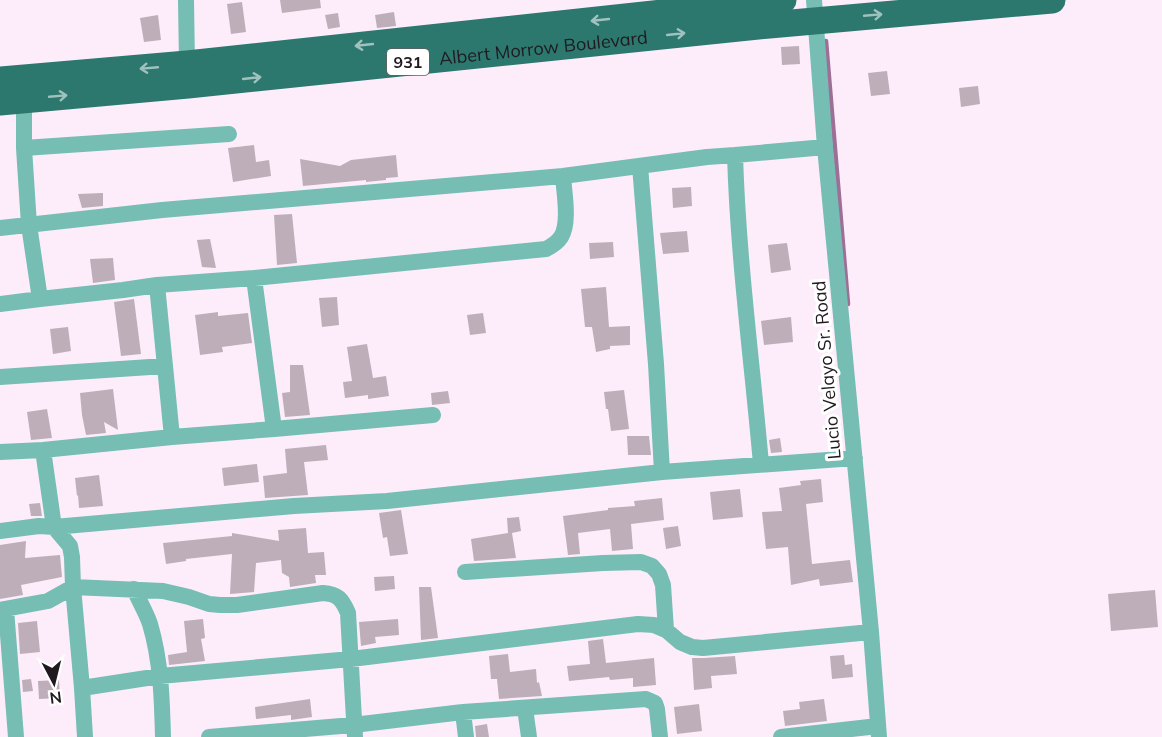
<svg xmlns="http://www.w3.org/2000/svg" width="1162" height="737" font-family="Mulish,sans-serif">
<rect width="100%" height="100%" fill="#fdedfa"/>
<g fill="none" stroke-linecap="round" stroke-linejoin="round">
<path stroke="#9e6f96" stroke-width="4.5" d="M826,41l22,263"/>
</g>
<path fill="#bdaeba" d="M280,0h40l1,8 -39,5z
M242,2l4,30 -15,2 -4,-30z
M394,12l2,14 -19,2 -2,-13z
M338,13l2,14 -12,2 -3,-14z
M158,15l3,25 -17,2 -4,-24z
M799,46l1,18 -18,1 -1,-18z
M887,71l3,23 -19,2 -3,-23z
M978,86l2,18 -19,3 -2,-19z
M254,145l2,17 13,-2 2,16 -38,6 -5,-34z
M396,155l2,22 -12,1v2l-20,2v-2l-63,6 -3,-27 40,7 11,-6z
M691,187l1,19 -19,2 -1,-20z
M103,193v13l-21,2 -4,-14z
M292,214l5,49 -20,2 -3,-50z
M687,231l2,21 -26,2 -3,-21z
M210,239l6,29 -14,-1 -5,-27z
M613,242l1,15 -24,2 -1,-16z
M787,243l4,27 -20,3 -3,-28z
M113,258l2,22 -22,3 -3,-24z
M606,287l3,40 21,-1v19l-20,1v3l-14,3 -4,-25h-7l-4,-38z
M337,297l2,28 -17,2 -3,-29z
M134,299l7,55 -20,2 -7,-54z
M218,312v4l30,-3 4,30 -30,4 1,5 -23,3 -5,-40z
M483,313l3,20 -16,2 -3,-20z
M791,317l2,25 -29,3 -3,-24z
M68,327l3,24 -18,3 -3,-25z
M367,344l6,34 13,-2 3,20 -21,3v-4l-23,3 -2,-16 9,-1 -5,-34z
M290,365h13l7,50 -25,2 -3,-24 8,-1z
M113,389l5,41 -14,-8 2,11 -20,2 -4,-20 -2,-22z
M624,390l5,39 -18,2 -3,-22h-2l-2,-17z
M448,391l2,12 -18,2 -1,-12z
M47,409l5,29 -21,2 -4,-28z
M627,436h22l2,19h-23z
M780,438l2,14 -11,1 -2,-13z
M326,445l2,15 -24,2 4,33 -43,3 -2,-22 24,-3 -2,-24z
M257,464l2,18 -35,4 -2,-18z
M99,475l4,31 -24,2 -1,-13 -1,1 -2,-18z
M821,479l2,23 -17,2 6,60 38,-4 3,22 -33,4 -1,-7 -28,6 -3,-38 -22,2 -4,-37 20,-1 -3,-23 22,-3 -1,-4z
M740,489l3,28 -30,3 -3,-28z
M662,498l2,22 -33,4 2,25 -21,2 -2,-22 -32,4 2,21 -12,1 -5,-39 45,-6v-2l27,-2 -1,-5z
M40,503l2,13h-11l-2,-12z
M401,510l7,44 -18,2 -3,-19 -4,1 -4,-25z
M519,517l2,14 -9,2 4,25 -42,3 -3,-22 37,-6 -1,-15z
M678,526l3,20 -15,3 -3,-21z
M306,528l2,25 16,-1 2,23h-11l1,8 -26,4 -1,-10 -7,-4 -1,-13 -25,3 -2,29 -24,2 2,-40 -46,5v2l-20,3 -3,-21 69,-7v-3l47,8 -1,-11z
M26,541l-1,17 35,-3 2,22 -41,8 2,10 -23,4v-54z
M394,576l1,13 -20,2 -1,-14z
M419,587h12l7,51 -17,2z
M1155,590l3,37 -47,4 -3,-37z
M203,619l2,19 -4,1 4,22 -36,4 -1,-10 19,-3 -3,-31z
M398,619l1,16 -24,2 1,6 -15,3 -2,-24z
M37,621l3,31 -20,2 -2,-31z
M603,639l3,24 48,-5 2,27 -23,2v-9l-23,2 -1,-3 -40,4 -2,-15 23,-2 -2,-23z
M508,654l2,18 26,-3 1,14 2,-1 3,14 -43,3 -2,-20h-6l-2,-23z
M844,655l1,10 7,-1 1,13 -21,2 -2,-23z
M735,656l2,18 -26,2 1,12 -18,2 -2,-32h12z
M31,679l2,12 -10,1 -1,-12z
M59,680l1,18 -21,1 -1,-18z
M310,699l2,18 -21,3v-5l-35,4 -1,-12z
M824,699l3,22 -42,5 -2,-15 17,-2 -1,-7z
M699,704l3,27 -25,3 -3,-27z
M487,724l2,13h-13l-1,-11z"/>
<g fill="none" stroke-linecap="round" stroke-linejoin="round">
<path stroke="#76bdb3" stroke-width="16" d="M186,0l1,64
M814,0l11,147 46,485 8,105
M24,148l205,-14
M735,155l90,-8
M640,166l16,198 6,108
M0,228l162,-18 401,-34 144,-19 28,-2c3,103 17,206 26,309
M254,278l292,-29c6,-3 11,-6 15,-12 9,-14 3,-45 2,-61
M157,285l97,-7 20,151 -102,8
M40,299l83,-9 34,-5 15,152 -129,13
M0,304l40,-5 -11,-74 -5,-77v-49
M0,377l165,-11
M274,429l159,-14
M0,452l43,-2 11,77 -15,-1 -39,5
M54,527l240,-21 93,-5 275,-29 193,-14
M54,527l16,19 2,11 1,30 9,101
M465,572l138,-9 38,-1 11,4 7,8 4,11 3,45
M134,589c5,12 12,23 16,35 11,37 12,75 13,113
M6,609l10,128
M0,610l48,-9 25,-14 90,4 26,6 20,7 11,1h17l86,-12c15,1 19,6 25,20l7,124
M525,708l4,29
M463,712l3,25
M85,737l-3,-49 78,-12 191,-17 287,-35 16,1 12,5 14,12 12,5 11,1 168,-16
M209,737l144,-12 110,-13 183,-13 9,4 2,6 3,28
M781,737l97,-11"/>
<g stroke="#2c786f" stroke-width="27">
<path d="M0,80l187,-16 596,-64"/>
<path id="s1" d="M0,102l188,-17 570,-59 294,-26"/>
</g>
</g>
<defs><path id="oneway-shaft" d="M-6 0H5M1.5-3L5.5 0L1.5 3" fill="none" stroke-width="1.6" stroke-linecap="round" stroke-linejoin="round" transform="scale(1.5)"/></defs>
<g stroke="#a0c2be">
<use href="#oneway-shaft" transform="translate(873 15) rotate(-5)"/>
<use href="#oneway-shaft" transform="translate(600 20) rotate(174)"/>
<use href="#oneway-shaft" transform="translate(676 34) rotate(-6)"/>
<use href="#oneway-shaft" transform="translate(364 45) rotate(174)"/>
<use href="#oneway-shaft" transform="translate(149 68) rotate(175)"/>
<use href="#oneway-shaft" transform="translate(252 78) rotate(-6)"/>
<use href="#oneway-shaft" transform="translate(58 96) rotate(-5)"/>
</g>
<g text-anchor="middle" stroke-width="6" stroke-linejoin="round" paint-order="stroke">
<rect fill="#fff" stroke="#635f62" stroke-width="1.5" x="387" y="49" width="42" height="26" rx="4.5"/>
<g font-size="16" font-weight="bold" fill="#201a1f">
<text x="408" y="68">931</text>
</g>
<g font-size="18" fill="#201a1f" stroke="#fff">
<text dy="6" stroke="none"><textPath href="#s1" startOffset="546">Albert Morrow Boulevard</textPath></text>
<text transform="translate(827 370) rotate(-95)" y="6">Lucio Velayo Sr. Road</text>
</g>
</g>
<g transform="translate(54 683) rotate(173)" stroke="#ffffff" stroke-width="4.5" paint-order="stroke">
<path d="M0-4.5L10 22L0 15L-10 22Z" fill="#201a1f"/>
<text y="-9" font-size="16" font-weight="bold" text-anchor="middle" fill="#201a1f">N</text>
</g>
</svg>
